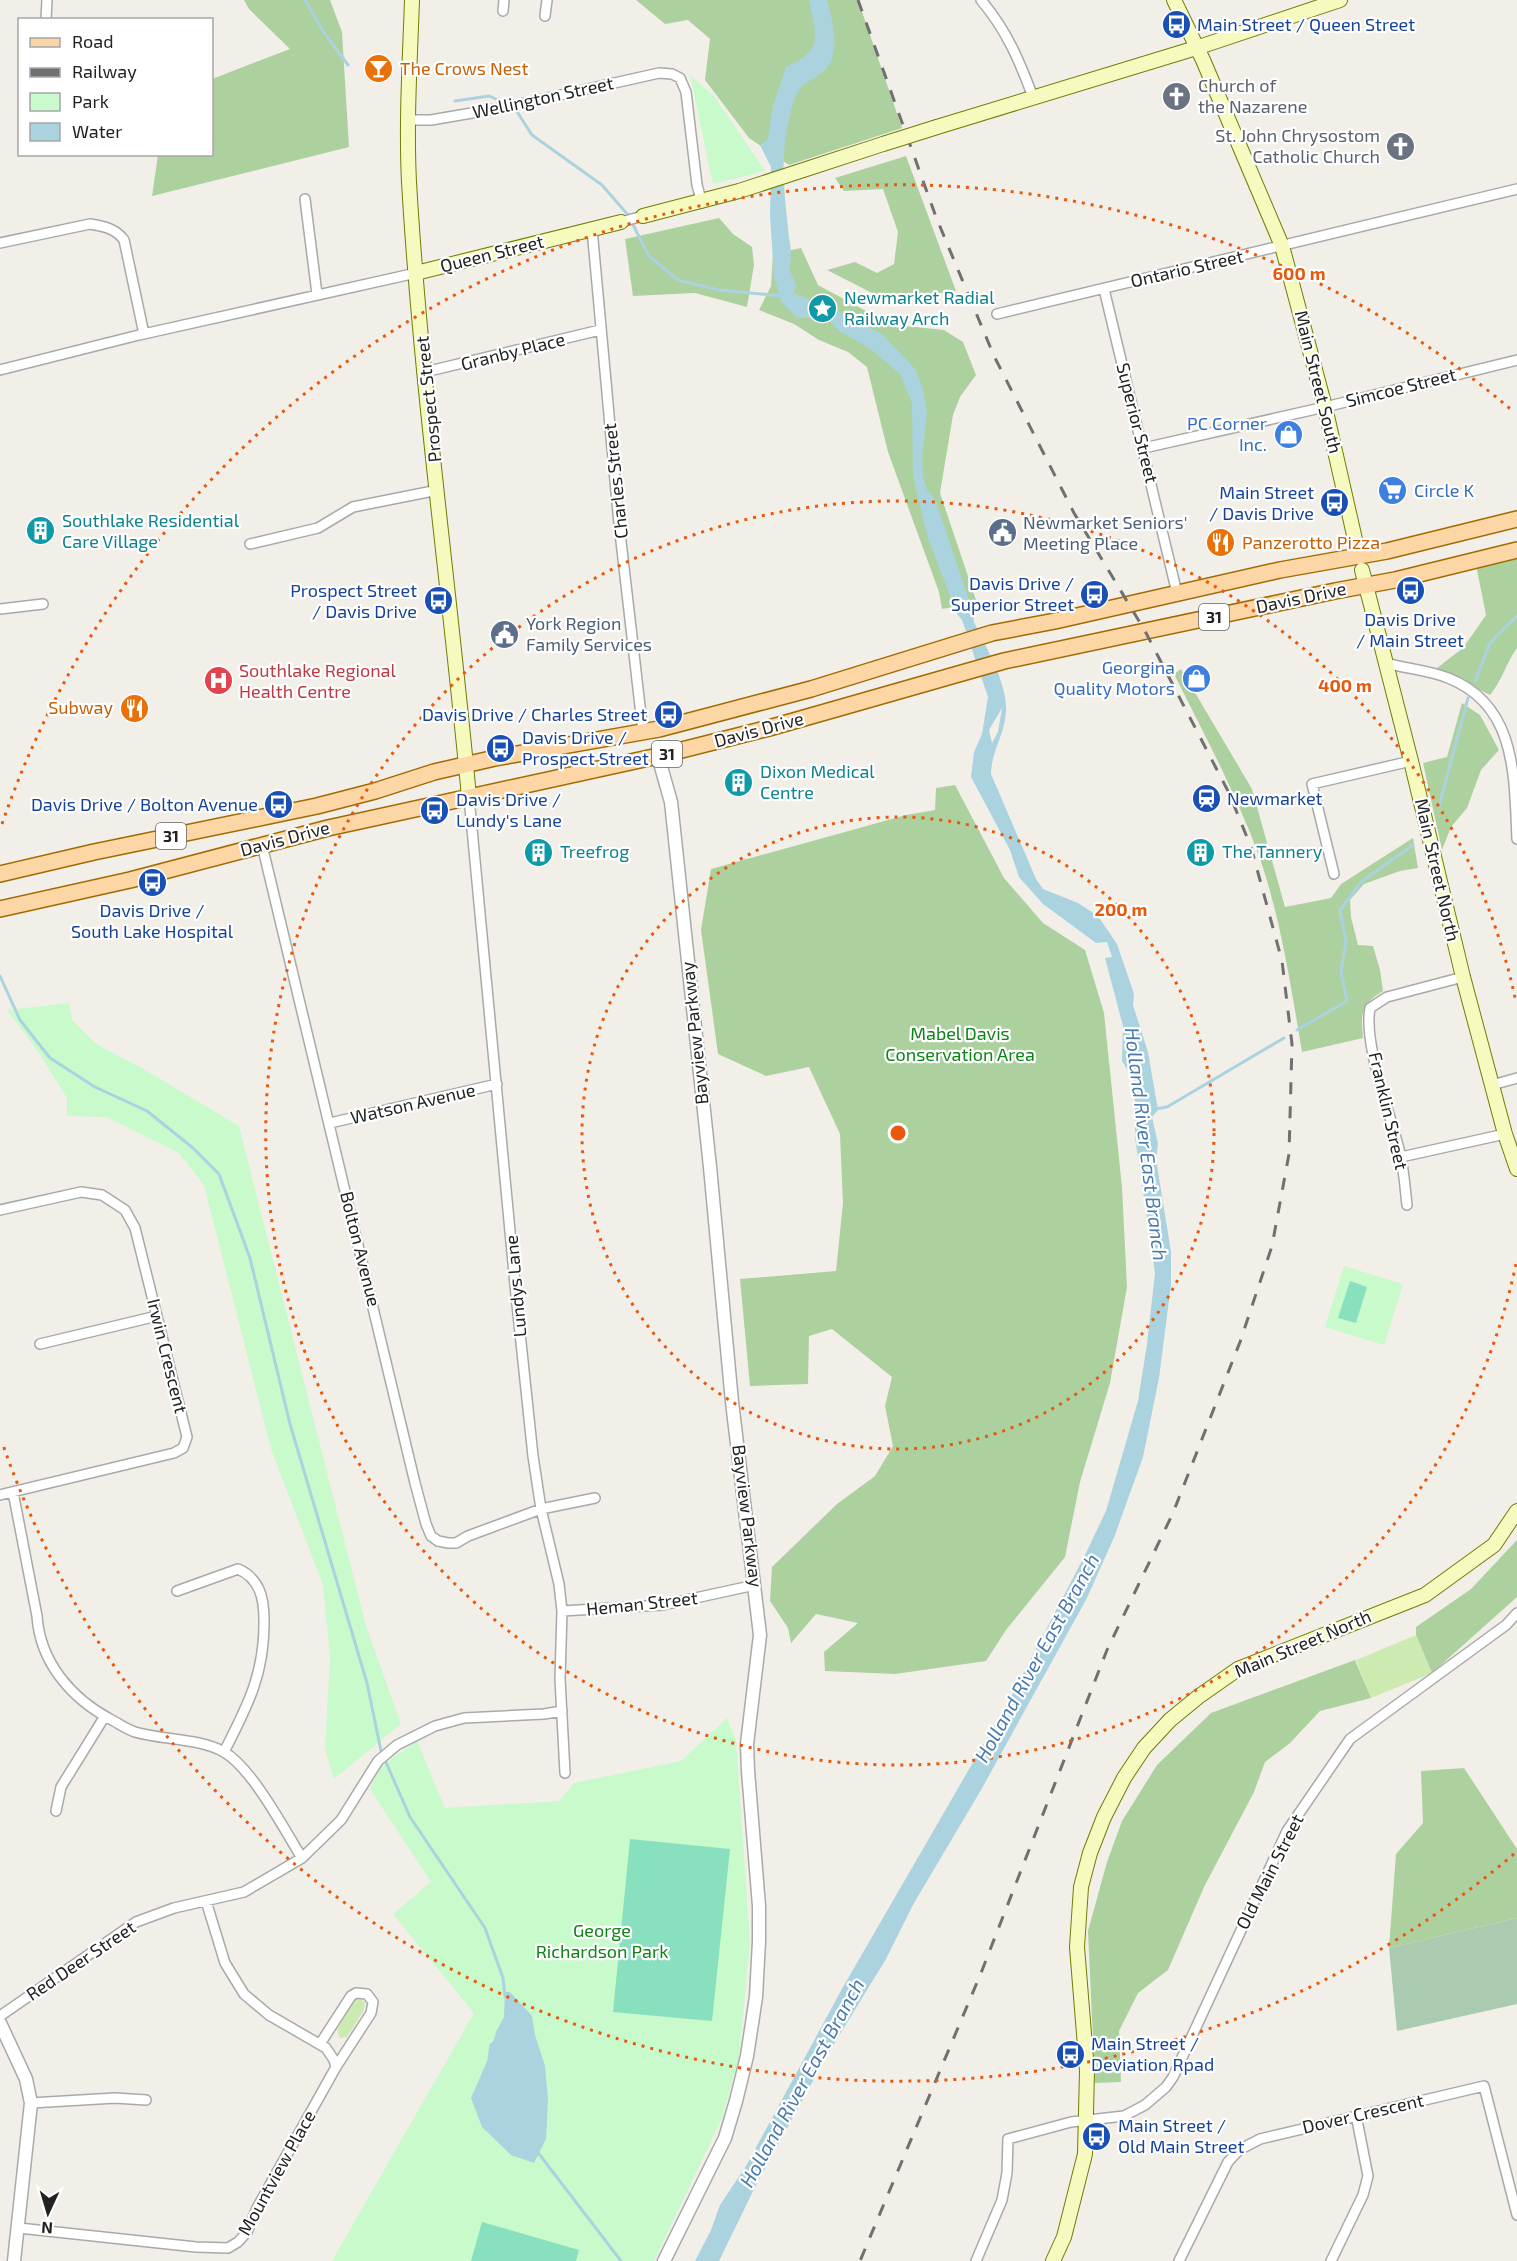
<svg xmlns="http://www.w3.org/2000/svg" width="1517" height="2261" font-family="'Exo 2',sans-serif">
<rect width="100%" height="100%" fill="#f2efe9"/>
<path fill="#cdebb0" d="M1416,1635l16,38 -61,25 -15,-38z
M359,1999l6,3 -1,8 -17,27 -7,1 -3,-8 16,-29z"/>
<path fill="#add19e" d="M244,0h86l12,32 7,115 -197,49 6,-41 54,-1v-75l78,-30 -41,-40z
M636,0h222l44,128 -113,37 -40,-27 -44,-58 5,-41 -22,-19 -23,4z
M906,156l50,135 -51,7 -29,-3 -49,-25 28,-8 22,11 17,-9 4,-32 -15,-43 -39,2 -9,-13z
M719,218l14,16 19,13 2,18 -7,42 -52,-14 -62,3 -8,-57z
M801,248l17,37 48,26 40,15 38,4 19,12 13,33 -16,22 -7,18 -13,78 37,110 -35,6 -3,-17 -51,-140 -21,-85 -19,-15 -29,-12 -25,-16 -35,-14 12,-24 2,-32z
M1517,555v93c-11,15 -15,33 -27,47l-53,-27 26,-20 23,-33 -10,-50z
M1181,669l71,120 33,118 46,-9 10,-14 72,-46 5,30 -18,3 -36,13 -14,16 1,17 7,28 15,1 7,24 3,21c-23,14 -22,23 -20,47l-61,14c-11,-65 -21,-133 -43,-196 -23,-63 -55,-122 -85,-182z
M1462,703l18,12 19,35 -18,20 -14,38 -16,19 -9,23 -19,-87 24,-6z
M955,785l49,93 39,45 42,27 19,63 18,174 5,100 -17,96 -30,99 -15,75 -59,73 -20,31 -91,13 -70,-3 -1,-19 34,-29 -42,-9 -25,29 -3,-15 -18,-27 2,-34 65,-63 38,-28 18,-30 -8,-40 7,-29 -60,-48 -23,7 -1,48 -58,2 -10,-107 96,-8 7,-68 -3,-69 -31,-67 -43,9 -48,-22 -17,-124 10,-61 195,-54 29,-5 1,-22z
M1517,1540v57l-85,76 -16,-38v-8l55,-38z
M1355,1660l16,38 -51,13 -30,32 -25,19 -11,30 -50,95 -36,83 -30,23 -19,38 2,51 -26,1 -7,-152 19,-69 15,-41 35,-56 54,-52z
M1464,1768l53,81v69l-128,30 7,-94 27,-31 -2,-52z"/>
<path fill="#aacbaf" d="M1517,1918v86l-120,27 -8,-83z"/>
<path fill="#c8facc" d="M690,75l24,21 51,75 -52,13z
M69,1003l3,17 24,24 44,23 99,59 127,500 35,98 -67,55 -9,-30 5,-93 -7,-71 -52,-136 -67,-264 -25,-32 -73,-36 -39,-1v-18l-28,-45 -32,-43z
M1344,1266l59,18 -19,61 -59,-18z
M727,1718l9,23 14,200 -11,116 -17,61 -68,143h-322l142,-248 -81,-99 38,-32 -61,-93 11,-23 36,-25 28,67 114,-7 15,-18 107,-22z"/>
<path fill="#88e0be" d="M1350,1281l17,6 -11,36 -18,-5z
M630,1839l100,10 -18,172 -99,-9z
M482,2222l97,28 -3,11h-105z"/>
<path fill="#aad3df" fill-rule="evenodd" d="M809,0h18c5,16 12,47 3,63 -5,10 -15,14 -24,20 -11,7 -14,24 -17,36 -9,35 -5,73 -1,109 1,15 6,26 1,40l7,18 -2,7 54,23 34,18 34,36 7,19 4,25 -5,41 1,22 4,13 8,9 38,112 1,11c12,26 34,62 32,90 -1,22 -15,40 -15,62l45,105 7,10 35,14 20,13 19,28 17,50 -1,11 15,47 10,58 -6,7 6,27 -2,15 15,93v33l-12,93 -16,79 -28,78 -28,63 -106,192 -67,113 -28,56 -60,98 -70,128 -37,76h-24l16,-31 9,-25 26,-39 97,-179 169,-292 73,-140 21,-44 32,-110 9,-57 8,-71 -20,-136v-55l-13,-21 1,-35 -18,-68 7,-1 -5,-15 -11,1 -53,-39 -24,-27 -9,-27 -39,-73 3,-25 8,-18 6,-37 -26,-77 -5,-6 -29,-76 -15,-62 -1,-73 -12,-29 -32,-27 -29,-16 -12,-13h-30l-16,-17 -7,-25 -4,-60 1,-49 -11,-22 8,-6 5,-33 13,-39c40,-17 29,-33 23,-67zM1002,708l-4,24 -6,11 -3,-13z
M505,1992h5l22,24 3,19 10,31 3,34 -2,39 -12,24 -23,-8 -29,-28 -11,-29 18,-41 7,-25 8,-15z"/>
<g fill="none" stroke-linecap="round" stroke-linejoin="round">
<path stroke="#aad3df" stroke-width="3" d="M305,0l18,31 25,34
M455,101l34,-5 16,7
M514,107l18,28 70,50 26,30 21,41 29,24 41,10 63,6
M1475,681l15,-38 27,-27
M1439,806l29,-108
M0,976l20,44 30,38 45,29 52,24 46,37 26,26 31,84 40,166 77,259 14,68 29,66 75,111 18,50 2,18
M1297,1030l50,-29 -6,-29 5,-30 -6,-32 21,-28 52,-37
M1155,1109l12,-2 117,-69
M489,2059l2,-14 5,-4
M536,2150l85,111"/>
<defs>
<path id="minor" d="M981,0c26,31 38,60 52,97
M503,11l1,-11
M545,16l2,-16
M46,20l1,-20
M409,120h22l76,-13 152,-34 13,1 8,4 6,14 11,93 5,18
M305,199l12,95
M621,222l22,-6
M592,229l27,295 24,208
M0,243l90,-19c14,2 26,5 34,16l20,94
M1104,289l73,304
M997,314l520,-125
M0,370l139,-35 277,-62
M425,372l175,-42
M1144,448l181,-41 192,-47
M250,544l68,-16 35,-21 85,-17
M0,609l43,-5
M1386,663c21,6 42,7 62,15 69,27 66,98 69,161
M469,797l47,498 17,161 8,53 18,75 3,27 -2,68 5,94
M262,845l153,638 11,41 5,12 7,5 10,2h8l12,-7 73,-27 54,-11
M1334,874l-22,-90 99,-23
M1492,1085l25,-7
M330,1123l167,-39
M1401,1157l104,-23
M1407,1205c-2,-17 -3,-35 -7,-52 -9,-38 -37,-109 -30,-145l17,-11 76,-20
M0,1210l81,-18 21,3 23,15 10,18 52,209 -4,11 -9,5 -174,42
M40,1344l117,-28
M13,1492l24,124c3,46 34,82 73,103 8,4 16,10 25,13 27,8 64,6 89,20 28,16 60,77 78,106
M177,1591l61,-22c21,9 26,28 26,50 1,54 -16,86 -40,133
M562,1611l101,-6 92,-20
M56,1811l5,-24 44,-71
M206,1901l19,62 19,31 25,21 57,33 8,12 2,7
M0,2016l136,-94 38,-14 70,-16 58,-34 39,-38 37,-59 19,-16 38,-19 29,-8 80,-4 18,-3
M31,2103l84,-5 31,2
M19,2228l177,19 32,1 10,-6 9,-10 10,-24 79,-141 35,-54 2,-11 -6,-8 -11,-1 -5,3 -31,48
M976,2261l26,-61 5,-27 1,-34 63,-17 53,-6 21,-11 21,-18 7,-10 114,-246 63,-92 156,-114 11,-12
M1179,2261l49,-99 11,-12 21,-11 224,-53 33,129
M1331,2261l32,-66 5,-19 -12,-61"/>
<path id="tertiary" d="M658,756l13,46 39,365 22,235 28,233 -13,109 1,27 11,135v35l-3,56 -9,59 -11,45 -11,37 -61,123
M0,2023l26,56 5,24 -17,158"/>
<path id="secondary" d="M412,0c-2,60 -6,121 -3,182 12,205 41,410 60,615
M1174,0l29,60 79,186 43,161 34,150
M937,127l259,-79 144,-48
M643,216l96,-25 144,-47
M416,273l205,-51
M1362,570l49,191 52,216 42,157 12,35
M1053,2261l11,-24 21,-83 2,-83 -10,-124 4,-60 9,-34 14,-36 20,-39 20,-30 26,-28 28,-23 40,-28 187,-74 69,-50 23,-34"/>
<path id="primary" d="M0,874l94,-22 223,-46 58,-15 59,-19 61,-14 164,-29 152,-40 181,-56 63,-12 225,-51 107,-19 130,-32
M0,909l130,-29 198,-52 330,-72 111,-28 235,-67 331,-70 60,-11 122,-30"/>
</defs>
<use href="#minor" stroke="#a9a9a9" stroke-width="12"/>
<use href="#tertiary" stroke="#a9a9a9" stroke-width="15"/>
<use href="#secondary" stroke="#707d05" stroke-width="16"/>
<use href="#primary" stroke="#a06b00" stroke-width="18"/>
<use href="#minor" stroke="#fff" stroke-width="9"/>
<use href="#tertiary" stroke="#fff" stroke-width="12"/>
<use href="#secondary" stroke="#f7fabf" stroke-width="14"/>
<use href="#primary" stroke="#fcd6a4" stroke-width="15"/>
<path stroke="#707070" stroke-width="3" stroke-dasharray="12 12" stroke-linecap="butt" d="M858,0l78,217 58,139 80,157 71,118 84,162 22,54 31,114 10,83 -3,110 -17,92 -32,96 -67,171 -66,137 -126,323 -121,288"/>
<defs>
<path id="secondary-bridge" d="M883,144l54,-17"/>
</defs>
<use href="#secondary-bridge" stroke="#707d05" stroke-width="16" stroke-linecap="butt"/>
<use href="#secondary-bridge" stroke="#f7fabf" stroke-width="14"/>
</g>
<g fill="none" stroke="#e8590c" stroke-width="3" stroke-dasharray="3 6">
<circle cx="898" cy="1133" r="316"/>
<path d="M1516 1264A632 632 0 1 1 1516 1002"/>
<path d="M1514 1854A948 948 0 0 1 2 1442M2 824A948 948 0 0 1 1514 412"/>
</g>
<defs>
<symbol id="bus-disc" viewBox="-11 -11 22 22"><circle r="9.5" fill="#1a4fb4" stroke="#fff"/><path d="M-5-6H5V4H4V6H2V4H-2V6H-4V4H-5ZM-3.5-4V0h7V-4ZM-3.5 1.2v1.5H-2V1.2ZM2 1.2v1.5H3.5V1.2Z" fill="#fff"/></symbol>
<symbol id="bar-disc" viewBox="-11 -11 22 22"><circle r="9.5" fill="#e8710a" stroke="#fff"/><path d="M-6-5H6L.8 .8V4.5H3.5V6h-7V4.5H-.8V.8Z" fill="#fff"/></symbol>
<symbol id="church-disc" viewBox="-11 -11 22 22"><circle r="9.5" fill="#6b7280" stroke="#fff"/><path d="M-1.2-6h2.4v3.5h3.3v2.4h-3.3V6h-2.4V-.1h-3.3v-2.4h3.3Z" fill="#fff"/></symbol>
<symbol id="sight-disc" viewBox="-11 -11 22 22"><circle r="9.5" fill="#0f9aa8" stroke="#fff"/><path d="M0-6L1.8-2.2L6-1.7L2.9 1.2L3.7 5.4L0 3.3L-3.7 5.4L-2.9 1.2L-6-1.7L-1.8-2.2Z" fill="#fff"/></symbol>
<symbol id="shop-disc" viewBox="-11 -11 22 22"><circle r="9.5" fill="#3f7fe0" stroke="#fff"/><path d="M-5-2.5h2.3a2.7 3.5 0 0 1 5.4 0H5L5.5 6h-11ZM-1.5-2.5h3a1.5 2.3 0 0 0-3 0Z" fill="#fff"/></symbol>
<symbol id="supermarket-disc" viewBox="-11 -11 22 22"><circle r="9.5" fill="#3f7fe0" stroke="#fff"/><path d="M-6-5.5h2.5l.6 2H6L4.5 2H-2.5L-4.4-4H-6ZM-1.5 3.2a1.3 1.3 0 1 0 .1 0ZM3 3.2a1.3 1.3 0 1 0 .1 0Z" fill="#fff"/></symbol>
<symbol id="building-disc" viewBox="-11 -11 22 22"><circle r="9.5" fill="#0f9aa8" stroke="#fff"/><path d="M-4-6H4V6H1V3H-1V6H-4ZM-2.5-4.3h1.7v1.8h-1.7ZM.8-4.3h1.7v1.8H.8ZM-2.5-1h1.7V.8h-1.7ZM.8-1h1.7V.8H.8Z" fill="#fff"/></symbol>
<symbol id="civic-disc" viewBox="-11 -11 22 22"><circle r="9.5" fill="#5c6f8a" stroke="#fff"/><path d="M-.6-6.5H3V-4.5H.6V-3L4-1V1h2V6H-6V1h2V-1L-.6-3ZM-1.2 2.5V6h2.4V2.5Z" fill="#fff"/></symbol>
<symbol id="restaurant-disc" viewBox="-11 -11 22 22"><circle r="9.5" fill="#e8710a" stroke="#fff"/><path d="M-5-6h1v4h1v-4h1v4h1v-4h1v5L-1.5 .5V6h-2V.5L-5-1ZM5-6V6H3V1.5H1.5Q1.5-4 5-6Z" fill="#fff"/></symbol>
<symbol id="hospital-disc" viewBox="-11 -11 22 22"><circle r="9.5" fill="#e0444e" stroke="#fff"/><path d="M-5-5h3v3.5h4V-5h3V5h-3V1.5h-4V5h-3Z" fill="#fff"/></symbol>
<symbol id="station-disc" viewBox="-11 -11 22 22"><circle r="9.5" fill="#1a4fb4" stroke="#fff"/><path d="M-3-6H3Q5-6 5-4V2Q5 4 3 4L4.5 6H3L1.5 4h-3L-3 6H-4.5L-3 4Q-5 4-5 2V-4Q-5-6-3-6ZM-3.5-4v3h7v-3ZM-3.5 1v1.5H-2V1ZM2 1v1.5H3.5V1Z" fill="#fff"/></symbol>
</defs>
<g fill-rule="evenodd">
<use href="#bus-disc" x="1160" y="8" width="33" height="33"/>
<use href="#bar-disc" x="362" y="52" width="33" height="33"/>
<use href="#church-disc" x="1160" y="80" width="33" height="33"/>
<use href="#church-disc" x="1384" y="130" width="33" height="33"/>
<use href="#sight-disc" x="806" y="292" width="33" height="33"/>
<use href="#shop-disc" x="1272" y="418" width="33" height="33"/>
<use href="#supermarket-disc" x="1376" y="474" width="33" height="33"/>
<use href="#bus-disc" x="1318" y="486" width="33" height="33"/>
<use href="#building-disc" x="24" y="514" width="33" height="33"/>
<use href="#civic-disc" x="986" y="516" width="33" height="33"/>
<use href="#restaurant-disc" x="1204" y="526" width="33" height="33"/>
<use href="#bus-disc" x="1394" y="574" width="33" height="33"/>
<use href="#bus-disc" x="1078" y="578" width="33" height="33"/>
<use href="#bus-disc" x="422" y="584" width="33" height="33"/>
<use href="#civic-disc" x="488" y="618" width="33" height="33"/>
<use href="#shop-disc" x="1180" y="662" width="33" height="33"/>
<use href="#hospital-disc" x="202" y="664" width="33" height="33"/>
<use href="#restaurant-disc" x="118" y="692" width="33" height="33"/>
<use href="#bus-disc" x="652" y="698" width="33" height="33"/>
<use href="#bus-disc" x="484" y="732" width="33" height="33"/>
<use href="#building-disc" x="722" y="766" width="33" height="33"/>
<use href="#station-disc" x="1190" y="782" width="33" height="33"/>
<use href="#bus-disc" x="262" y="788" width="33" height="33"/>
<use href="#bus-disc" x="418" y="794" width="33" height="33"/>
<use href="#building-disc" x="522" y="836" width="33" height="33"/>
<use href="#building-disc" x="1184" y="836" width="33" height="33"/>
<use href="#bus-disc" x="136" y="866" width="33" height="33"/>
<use href="#bus-disc" x="1054" y="2038" width="33" height="33"/>
<use href="#bus-disc" x="1080" y="2120" width="33" height="33"/>
</g>
<g text-anchor="middle" stroke-width="4.5" stroke-linejoin="round" paint-order="stroke">
<g fill="#fff" stroke="#646464" stroke-width="1.5">
<rect x="1199" y="604" width="30" height="26" rx="4.5"/>
<rect x="652" y="741" width="30" height="26" rx="4.5"/>
<rect x="156" y="823" width="30" height="26" rx="4.5"/>
</g>
<g font-size="16" font-weight="bold" fill="#222">
<text x="1214" y="623">31</text>
<text x="667" y="760">31</text>
<text x="171" y="842">31</text>
</g>
<g font-size="18" fill="#164399" stroke="#fff" text-anchor="start">
<text x="1197" y="31">Main Street / Queen Street</text>
<text x="1314" y="499" text-anchor="end">Main Street<tspan x="1314" dy="21">/ Davis Drive</tspan></text>
<text x="1074" y="590" text-anchor="end">Davis Drive /<tspan x="1074" dy="21">Superior Street</tspan></text>
<text x="417" y="597" text-anchor="end">Prospect Street<tspan x="417" dy="21">/ Davis Drive</tspan></text>
<text x="1410" y="626" text-anchor="middle">Davis Drive<tspan x="1410" dy="21">/ Main Street</tspan></text>
<text x="647" y="721" text-anchor="end">Davis Drive / Charles Street</text>
<text x="522" y="744">Davis Drive /<tspan x="522" dy="21">Prospect Street</tspan></text>
<text x="1227" y="805">Newmarket</text>
<text x="456" y="806">Davis Drive /<tspan x="456" dy="21">Lundy's Lane</tspan></text>
<text x="258" y="811" text-anchor="end">Davis Drive / Bolton Avenue</text>
<text x="152" y="917" text-anchor="middle">Davis Drive /<tspan x="152" dy="21">South Lake Hospital</tspan></text>
<text x="1091" y="2050">Main Street /<tspan x="1091" dy="21">Deviation Rpad</tspan></text>
<text x="1118" y="2132">Main Street /<tspan x="1118" dy="21">Old Main Street</tspan></text>
</g>
<g font-size="18" fill="#c56008" stroke="#fff" text-anchor="start">
<text x="400" y="75">The Crows Nest</text>
<text x="1242" y="549">Panzerotto Pizza</text>
<text x="113" y="714" text-anchor="end">Subway</text>
</g>
<g font-size="18" fill="#5b616d" stroke="#fff" text-anchor="start">
<text x="1198" y="92">Church of<tspan x="1198" dy="21">the Nazarene</tspan></text>
<text x="1380" y="142" text-anchor="end">St. John Chrysostom<tspan x="1380" dy="21">Catholic Church</tspan></text>
</g>
<g font-size="18" fill="#222" stroke="#fff">
<text transform="translate(543 98) rotate(-12)" y="6">Wellington Street</text>
<text transform="translate(492 254) rotate(-14)" y="6">Queen Street</text>
<text transform="translate(1187 269) rotate(-13)" y="6">Ontario Street</text>
<text transform="translate(513 352) rotate(-14)" y="6">Granby Place</text>
<text transform="translate(1318 382) rotate(76)" y="6">Main Street South</text>
<text transform="translate(1401 388) rotate(-14)" y="6">Simcoe Street</text>
<text transform="translate(429 399) rotate(-96)" y="6">Prospect Street</text>
<text transform="translate(1137 423) rotate(76)" y="6">Superior Street</text>
<text transform="translate(616 481) rotate(-96)" y="6">Charles Street</text>
<text transform="translate(1301 598) rotate(-12)" y="6">Davis Drive</text>
<text transform="translate(759 730) rotate(-15)" y="6">Davis Drive</text>
<text transform="translate(285 839) rotate(-15)" y="6">Davis Drive</text>
<text transform="translate(1437 870) rotate(77)" y="6">Main Street North</text>
<text transform="translate(695 1033) rotate(-96)" y="6">Bayview Parkway</text>
<text transform="translate(413 1104) rotate(-13)" y="6">Watson Avenue</text>
<text transform="translate(1388 1111) rotate(77)" y="6">Franklin Street</text>
<text transform="translate(360 1249) rotate(76)" y="6">Bolton Avenue</text>
<text transform="translate(516 1286) rotate(-95)" y="6">Lundys Lane</text>
<text transform="translate(167 1356) rotate(76)" y="6">Irwin Crescent</text>
<text transform="translate(747 1516) rotate(83)" y="6">Bayview Parkway</text>
<text transform="translate(642 1604) rotate(-6)" y="6">Heman Street</text>
<text transform="translate(1303 1644) rotate(-23)" y="6">Main Street North</text>
<text transform="translate(1270 1872) rotate(-63)" y="6">Old Main Street</text>
<text transform="translate(81 1961) rotate(-34)" y="6">Red Deer Street</text>
<text transform="translate(1363 2114) rotate(-13)" y="6">Dover Crescent</text>
<text transform="translate(277 2173) rotate(-61)" y="6">Mountview Place</text>
</g>
<g font-size="18" fill="#0d838f" stroke="#fff" text-anchor="start">
<text x="844" y="304">Newmarket Radial<tspan x="844" dy="21">Railway Arch</tspan></text>
<text x="62" y="527">Southlake Residential<tspan x="62" dy="21">Care Village</tspan></text>
<text x="760" y="778">Dixon Medical<tspan x="760" dy="21">Centre</tspan></text>
<text x="560" y="858">Treefrog</text>
<text x="1222" y="858">The Tannery</text>
</g>
<g font-size="18" fill="#366cbe" stroke="#fff" text-anchor="end">
<text x="1267" y="430">PC Corner<tspan x="1267" dy="21">Inc.</tspan></text>
<text x="1414" y="497" text-anchor="start">Circle K</text>
<text x="1175" y="674">Georgina<tspan x="1175" dy="21">Quality Motors</tspan></text>
</g>
<g font-size="18" fill="#4e5e75" stroke="#fff" text-anchor="start">
<text x="1023" y="529">Newmarket Seniors'<tspan x="1023" dy="21">Meeting Place</tspan></text>
<text x="526" y="630">York Region<tspan x="526" dy="21">Family Services</tspan></text>
</g>
<g font-size="18" fill="#be3a42" stroke="#fff" text-anchor="start">
<text x="239" y="677">Southlake Regional<tspan x="239" dy="21">Health Centre</tspan></text>
</g>
<g font-size="18" fill="#0c8416" stroke="#fff">
<text x="960" y="1040">Mabel Davis<tspan x="960" dy="21">Conservation Area</tspan></text>
<text x="602" y="1937">George<tspan x="602" dy="21">Richardson Park</tspan></text>
</g>
<g font-size="20" font-style="italic" fill="#4a7aab" stroke="#fff">
<text transform="translate(1146 1144) rotate(83)" y="7">Holland River East Branch</text>
<text transform="translate(1037 1658) rotate(-61)" y="7">Holland River East Branch</text>
<text transform="translate(802 2083) rotate(-61)" y="7">Holland River East Branch</text>
</g>
</g>
<circle cx="898" cy="1133" r="9" fill="#e8590c" stroke="#fff" stroke-width="3"/>
<g font-size="18" text-anchor="middle" font-weight="bold" fill="#e8590c" stroke="#fff" stroke-width="4.5" stroke-linejoin="round" paint-order="stroke">
<text x="1299" y="280">600 m</text>
<text x="1345" y="692">400 m</text>
<text x="1121" y="916">200 m</text>
</g>
<rect x="18" y="18" width="195" height="138" fill="#ffffff" stroke="#a7a7a7" stroke-width="1.5"/>
<rect x="30" y="38" width="30" height="9" fill="#fcd6a4" stroke="#a7a7a7" stroke-width="1.5"/>
<text x="72" y="48" font-size="18" fill="#222222">Road</text>
<rect x="30" y="68" width="30" height="9" fill="#707070" stroke="#a7a7a7" stroke-width="1.5"/>
<text x="72" y="78" font-size="18" fill="#222222">Railway</text>
<rect x="30" y="93" width="30" height="18" fill="#c8facc" stroke="#a7a7a7" stroke-width="1.5"/>
<text x="72" y="108" font-size="18" fill="#222222">Park</text>
<rect x="30" y="123" width="30" height="18" fill="#aad3df" stroke="#a7a7a7" stroke-width="1.5"/>
<text x="72" y="138" font-size="18" fill="#222222">Water</text>
<g transform="translate(48 2213) rotate(184)" stroke="#ffffff" stroke-width="4.5" paint-order="stroke">
<path d="M0-4.5L10 22L0 15L-10 22Z" fill="#222222"/>
<text y="-9" font-size="16" font-weight="bold" text-anchor="middle" fill="#222222">N</text>
</g>
</svg>
